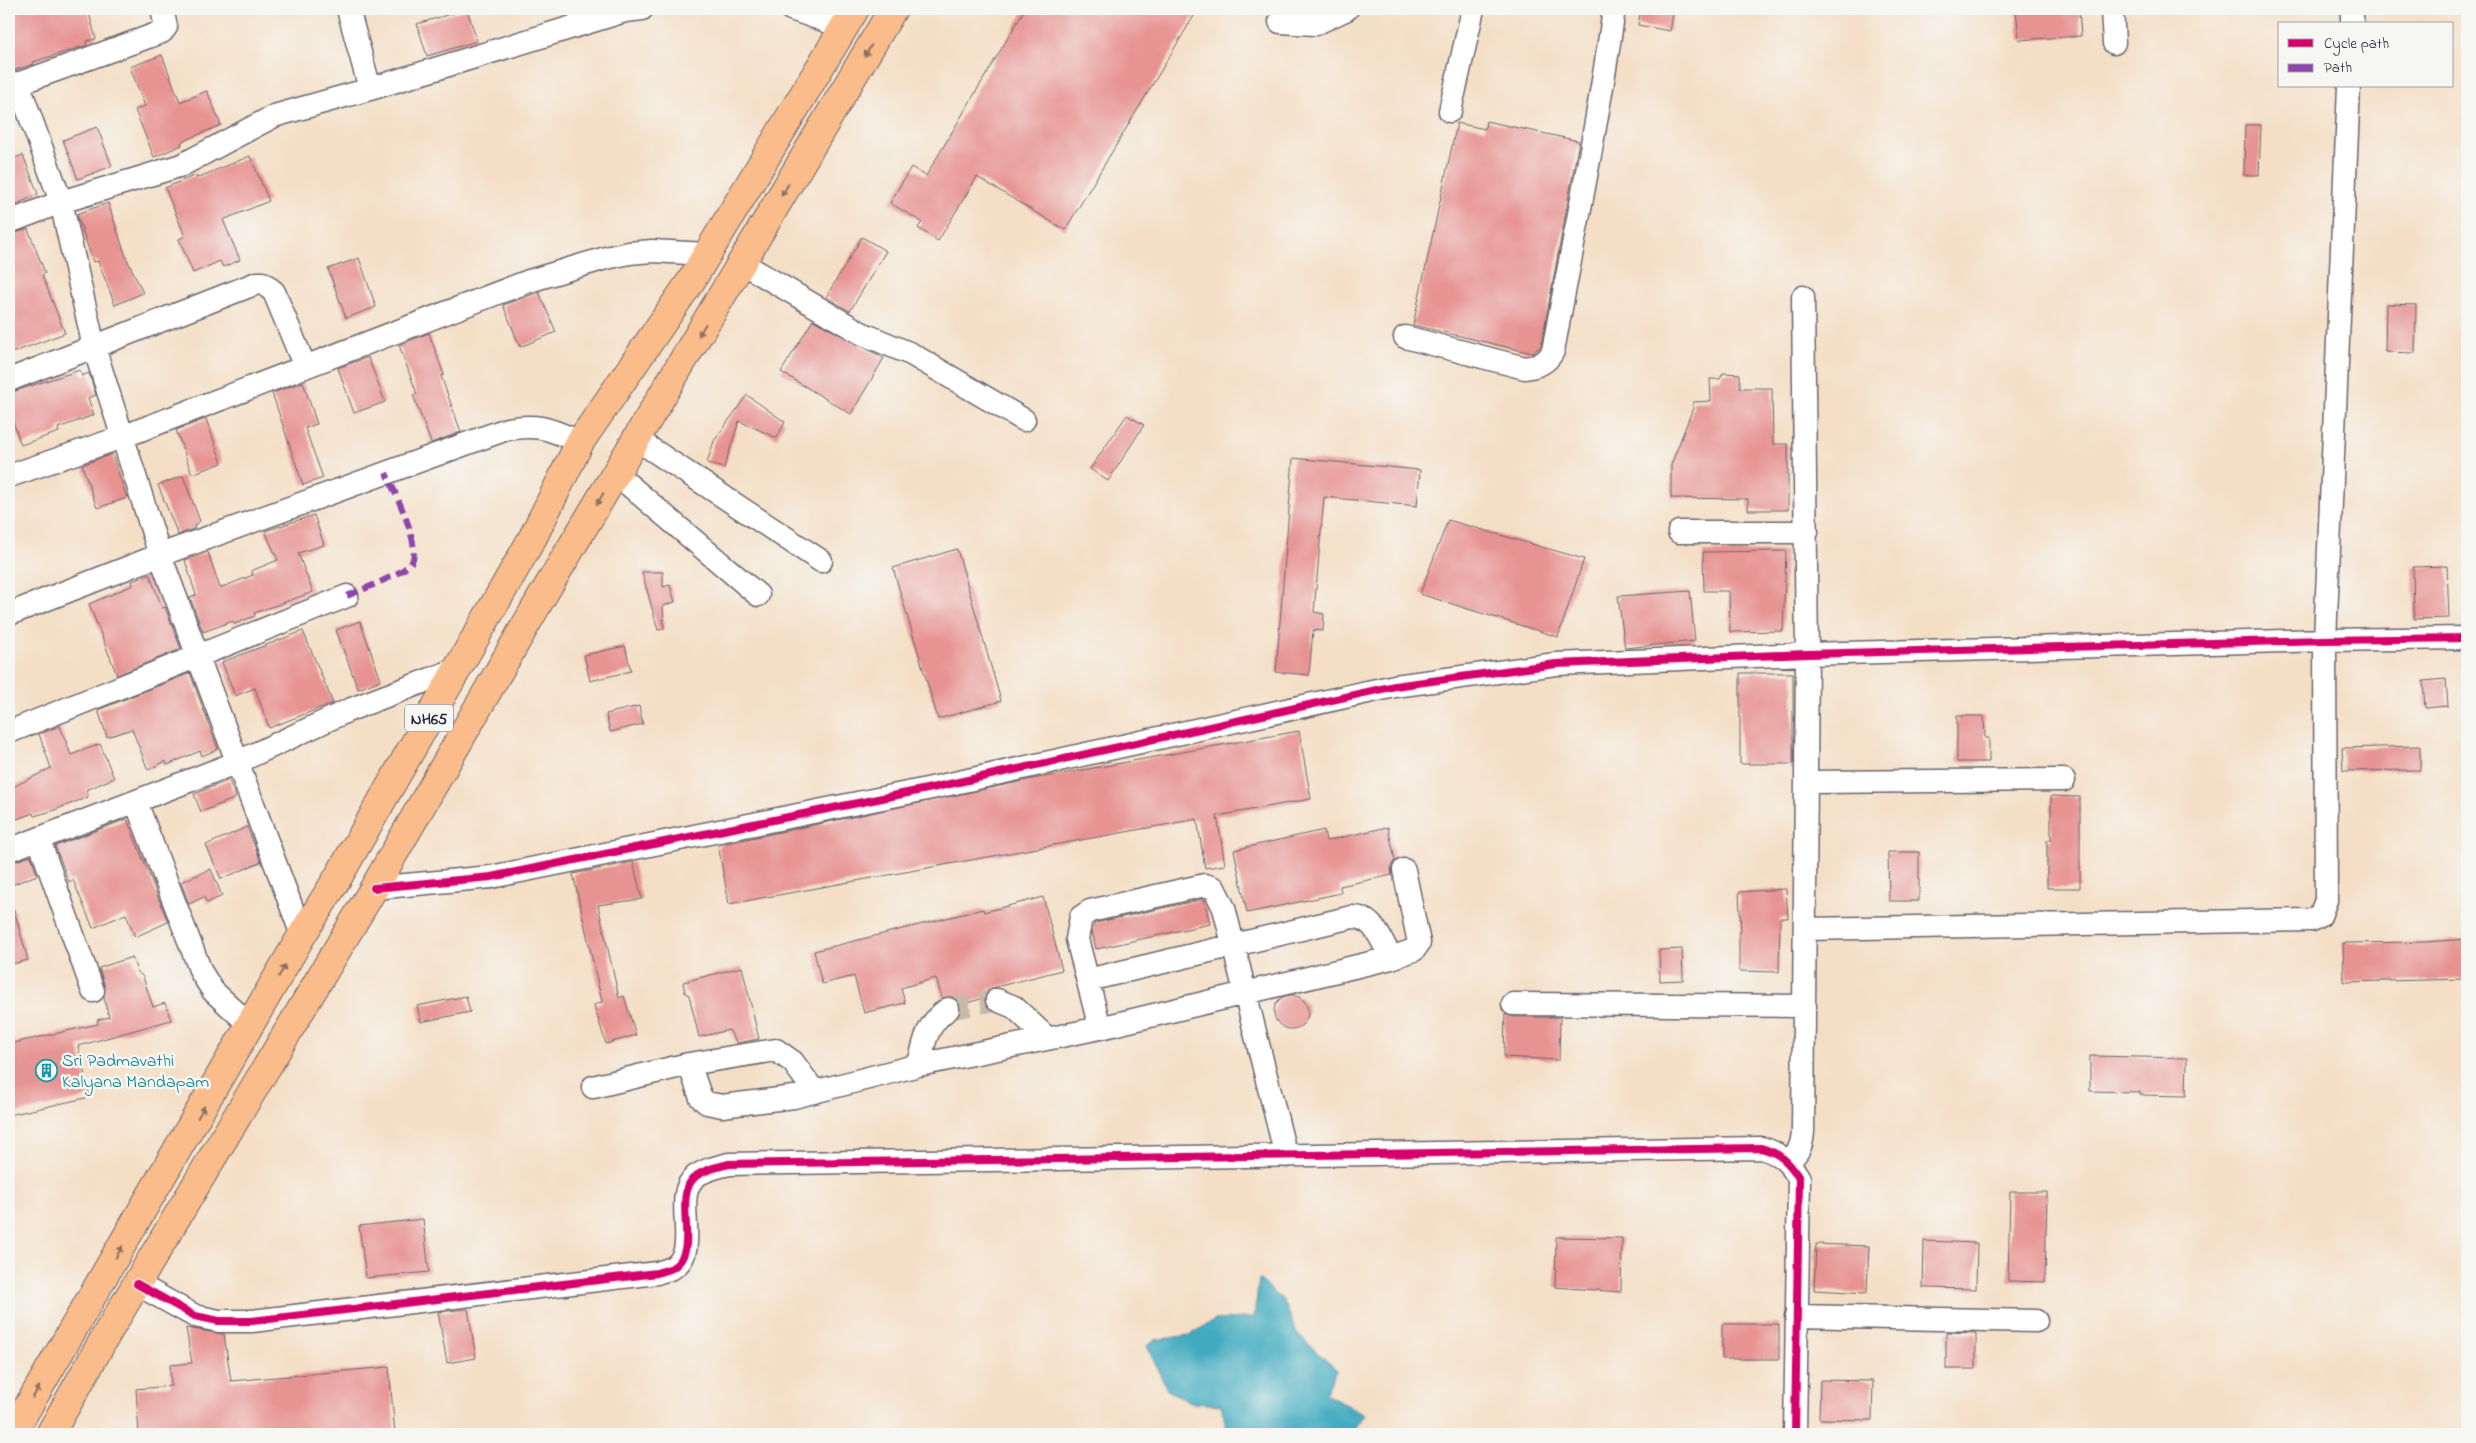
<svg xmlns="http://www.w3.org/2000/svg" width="2476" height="1443" font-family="'Indie Flower',sans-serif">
<rect width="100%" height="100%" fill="#f6f6f2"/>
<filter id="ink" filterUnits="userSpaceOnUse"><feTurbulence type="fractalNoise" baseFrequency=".02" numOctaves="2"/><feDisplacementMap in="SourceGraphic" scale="10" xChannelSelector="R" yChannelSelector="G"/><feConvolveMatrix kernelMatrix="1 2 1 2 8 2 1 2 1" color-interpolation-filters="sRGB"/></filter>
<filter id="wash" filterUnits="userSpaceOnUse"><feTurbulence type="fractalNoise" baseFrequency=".0096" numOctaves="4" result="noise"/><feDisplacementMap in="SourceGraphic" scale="20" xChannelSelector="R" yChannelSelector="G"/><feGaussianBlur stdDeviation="1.12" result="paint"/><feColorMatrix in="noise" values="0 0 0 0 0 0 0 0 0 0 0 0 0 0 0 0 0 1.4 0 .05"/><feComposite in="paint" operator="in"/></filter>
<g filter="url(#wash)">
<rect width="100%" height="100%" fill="#f4dfc6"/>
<path fill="#40aabf" stroke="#31667d" d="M1259,1279l25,22 14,34 39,35 -12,24 40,20 -13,20h-124l-7,-29 -28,-2 -26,-13 -20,-44 8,-6 34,-5 26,-15 39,-3z"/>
<g id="blocks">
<path fill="#e79391" d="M9,9h79l8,30 -10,2 1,4 -54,17 1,2 -25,8z
M467,9l10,32 -50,15 -10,-32z
M1025,9h173l-133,221 -88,-53 -39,64 -20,-13 4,-6 -32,-19 21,-36 15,9z
M1641,9h33l-4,22 -32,-6z
M2016,9h63l2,27 -62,4z
M162,55l18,47 27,-11 14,34 -40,17 1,3 -28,12 -19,-47 10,-4 -15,-39z
M1486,121l93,20 -38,205 -9,7 -119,-28 44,-202 28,6z
M2245,125h16l-2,50h-15z
M97,127l15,39 -34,13 -15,-39z
M23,155l15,39 -29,14v-48z
M250,156l19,45 -46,19 17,40 -17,7 -3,-6 -27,12 -14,-34 6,-3 -20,-48 31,-13 1,3z
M108,203l18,54 17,36 -28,12 -17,-44 -5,1 -16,-48z
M28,229l17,44 -3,2 23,58 -56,21v-119z
M862,237l24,14 -36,60 -24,-14z
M359,258l17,49 -30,11 -18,-49z
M539,292l17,40 -36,15 -17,-42z
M2386,304l30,1 -1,48 -30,-1z
M813,320l71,38 -33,56 -70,-42z
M429,333l15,42 -3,1 20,56 -30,11 -18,-48 4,-1 -18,-49z
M368,357l17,45 -31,11 -16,-45z
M80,370l2,6 7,-3 7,22 -8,3 6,17 -36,13 1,4 -38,13 -12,-36v-16z
M1723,373l17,1v14h32l1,56h15v66h-40v-11l-77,-1v-33l22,-57v-6l18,-1 -1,-22h10z
M303,382l14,42 -12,4 18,50 -20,7 -31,-92z
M747,395l38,27 -8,16 -38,-17 -15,47 -17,-5 7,-22z
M1127,415l17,10 -36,56 -18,-12z
M206,419l16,44 -30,11 -16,-44z
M112,454l15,44 -30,10 -15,-43z
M1293,458l127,12 -3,36 -93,-9 -10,115 10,2 -1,17 -10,-1 -4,45 -33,-3z
M183,476l17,45 -6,5 1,2 -17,7 -20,-50z
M314,515l10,30 -26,8 15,39 -59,21 1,3 -21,8 -1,-3 -30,11 -13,-35 6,-2 -11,-35 23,-8 12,36 33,-13 -2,-4 27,-11 -13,-29z
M1448,520l136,39 -26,78 -138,-43z
M957,549l44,152 -63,18 -45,-151z
M1786,551l-3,80 -53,1 -1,-41h-25l-1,-39z
M2447,566l2,52 -35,1 -1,-52z
M642,572h21v15l7,-2 5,17 -12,4 1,23 -6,1z
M150,575l12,33 3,-1 16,42 -64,26 -28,-71 44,-19 -1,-4z
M1690,591l5,50 -70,7 -7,-52z
M360,621l21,59 -23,9 -22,-59z
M303,631l30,72 -64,25 -14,-40 -20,8 -13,-34z
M625,646l6,25 -41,10 -6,-26z
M190,673l28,76 -16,7 -2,-5 -33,14 -1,-4 -18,9 -16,-41 -25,8 -9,-27z
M1740,673h53v91h-53z
M2446,679l2,27 -23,2 -2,-27z
M639,706l4,18 -33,8 -4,-18z
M1957,716h27l1,22h4v24h-32z
M60,726l11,29 29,-11 14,34 -28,12 2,7 -36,14 -18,5 -1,-3 -24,9v-33l42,-21 -12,-34z
M1299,731l12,68 -94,17 8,49 -20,3 -8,-49 -468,85 -11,-59 315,-66z
M2420,746v24l-77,1 -1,-23z
M229,780l7,18 -35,14 -7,-18z
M2051,796l29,1v91h-33v-48h4z
M127,819l41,103 -33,15 -9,-23 -33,14 -20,-48 -4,2 -14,-36z
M247,827l14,35 -40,17 -15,-34z
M1388,827l7,33 -4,6 1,9 -52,11 1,7 -94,20 -13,-63 90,-20 2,11z
M1888,852h31v49h-30z
M31,856l6,19 -28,11v-23z
M633,862l9,37 -44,6 21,93 5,-2 12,39 -30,9 -12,-39 8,-3 -29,-128z
M211,869l11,27 -15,7 -3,-6 -15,7 -8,-22z
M1786,889l2,29h-8l-1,54 -40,-1v-40h2l-2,-39z
M1043,897l19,73 -74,19 -4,9 -24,7 -7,-8 -11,1 -6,-20 -35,10 4,15 -41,10 -10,-37 -32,8 -8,-33 169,-42 1,3z
M1204,899l6,25 -114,25 -4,-18 3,-8z
M9,910h5l14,50 -19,5z
M2467,939v40l-123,3 -1,-39 82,-1z
M1682,949l1,31 -23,1 -1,-31z
M132,957l5,14 6,6 10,30 12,-4 6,17 -93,26 12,51 -81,18v-71l89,-20 -1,-4 12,-3 -5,-19 1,-11 -6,-19z
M742,967l17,72 -22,4 -8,-13 -30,7 -10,-42 -4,-2 -2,-11z
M1274 1012a17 17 0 1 1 34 0a17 17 0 1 1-34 0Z
M466,996l4,16 -49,10 -4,-16z
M1505,1014l8,3h47l-1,43 -55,-3z
M2090,1056l97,2 -1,38 -46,-1v-3l-50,-1z
M2010,1192h37l-2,90 -37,-1z
M423,1219l6,53 -63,6 -7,-52z
M1556,1237l66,1 -1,54 -66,-5z
M1924,1241l53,2 -1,46 -53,-1z
M1816,1244l53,2 -2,47 -53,-3z
M468,1309l8,49 -29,5 -9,-51z
M1722,1324h57v35h-57z
M186,1328l38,6 7,47 158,-14 6,67h-256l-3,-45 35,-3 -1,-21 22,-2z
M1946,1332l30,1v36h-30z
M1820,1380l53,1 -1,39 -53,-1z"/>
</g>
</g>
<g filter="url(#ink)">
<use href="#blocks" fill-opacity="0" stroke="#6c646c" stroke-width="1"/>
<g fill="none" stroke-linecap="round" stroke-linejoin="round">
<path stroke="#cab9aa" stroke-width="22" stroke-dasharray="22 11" stroke-linecap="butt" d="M948,1009l49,-9"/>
<defs>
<path id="minor" d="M791,9l53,18
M2112,9l2,34
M1280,22l35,2 32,-15
M2352,24v-15
M18,83l43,119 33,145 66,208 142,380
M9,87l153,-55 4,-5 -4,-18
M370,89l255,-78 17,-2
M1450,111l23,-102
M9,222l52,-20 121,-37 92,-49 96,-27 -22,-80
M742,263l119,70 50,21 113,66
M1405,337l120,31c13,-2 22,-5 28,-17 21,-114 45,-228 61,-342
M9,380l248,-97h6l11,9 31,75
M636,439l185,122
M616,474l142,121
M9,476l113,-39 407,-156 77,-23 23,-5 23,-2 55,3
M1679,532h128
M9,614l151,-59 347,-126c33,-6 44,1 73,13
M9,732l338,-136
M1806,782l258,-2
M136,802l65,170 12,19 38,35
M39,840l54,151
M9,850l229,-88 111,-52 108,-41
M374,888l117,-11 436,-88 468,-103 161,-22 251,-10 518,-14 142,-2
M1805,929l507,-9 8,-4 6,-16 -1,-260 24,-554
M1088,980l264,-63c22,-1 30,25 39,41
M997,1000l17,7 32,30
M1513,1004l292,2
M1100,1028l-23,-89 4,-22 9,-6 115,-26 9,3 10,20 62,248
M689,1064l12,34 6,5 15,3 72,-9 125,-32 181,-37 291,-70 23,-8 5,-7 -15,-73
M919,1065c5,-23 8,-42 29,-56
M593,1087l96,-23 87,-14 17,12 21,29
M1788,1162c10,-9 14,-16 15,-30l4,-478 -4,-357
M137,1284l58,32 24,5h33l405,-48c5,-2 11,-3 15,-5 31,-17 -2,-72 24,-92 10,-7 21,-9 33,-12l1032,-16c19,5 28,14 38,30l-4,256
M1796,1316l240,5"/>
<path id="highway" d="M12,1434l290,-499 35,-56 196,-342 47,-95 111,-161 164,-272
M50,1434l59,-104 265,-442 166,-288 353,-591"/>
</defs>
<use href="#minor" stroke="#6c646c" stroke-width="25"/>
<use href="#highway" stroke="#6c646c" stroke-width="30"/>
<use href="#minor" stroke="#fff" stroke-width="22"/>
<use href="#highway" stroke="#f9bc8a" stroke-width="28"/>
<path stroke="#8e44ad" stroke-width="6" stroke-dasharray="12 6" stroke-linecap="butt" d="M347,596c14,-6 56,-22 64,-33 12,-16 -17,-72 -25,-90"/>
<defs>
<path id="cycleway" d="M374,888l117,-11 436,-88 468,-103 161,-22 251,-10 518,-14 142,-2
M137,1284l58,32 24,5h33l405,-48c5,-2 11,-3 15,-5 31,-17 -2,-72 24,-92 10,-7 21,-9 33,-12l1032,-16c19,5 28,14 38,30l-4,256"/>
</defs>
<use href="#cycleway" stroke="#f6f6f2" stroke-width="11"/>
<use href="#cycleway" stroke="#d6006c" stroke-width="8"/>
</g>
<defs><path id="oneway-solid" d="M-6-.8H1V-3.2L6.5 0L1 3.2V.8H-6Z" transform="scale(1.25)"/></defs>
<g fill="#8e6f62">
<use href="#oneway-solid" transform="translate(868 51) rotate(121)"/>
<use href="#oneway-solid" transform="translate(785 190) rotate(121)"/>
<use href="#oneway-solid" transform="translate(702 330) rotate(121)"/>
<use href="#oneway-solid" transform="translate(600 499) rotate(121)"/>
<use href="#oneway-solid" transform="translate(282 971) rotate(-60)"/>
<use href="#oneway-solid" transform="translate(201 1112) rotate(-60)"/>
<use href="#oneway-solid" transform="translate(119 1252) rotate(-60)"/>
<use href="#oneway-solid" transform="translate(36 1392) rotate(-60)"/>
</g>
</g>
<defs>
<symbol id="building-ring" viewBox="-11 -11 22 22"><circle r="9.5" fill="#f6f6f2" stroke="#0f9aa8" stroke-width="1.5"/><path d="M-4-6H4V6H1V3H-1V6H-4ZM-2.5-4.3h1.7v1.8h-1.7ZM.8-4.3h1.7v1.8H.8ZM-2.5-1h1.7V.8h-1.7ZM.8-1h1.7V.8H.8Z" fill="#0f9aa8"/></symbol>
</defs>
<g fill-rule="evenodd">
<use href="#building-ring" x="34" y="1058" width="25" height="25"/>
</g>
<g text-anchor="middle" stroke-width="5" stroke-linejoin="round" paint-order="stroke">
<rect fill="#f6f6f2" stroke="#626272" stroke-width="1" x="405" y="704.5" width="48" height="27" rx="4"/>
<g font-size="16" font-weight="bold" fill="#22223b">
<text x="429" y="724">NH65</text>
</g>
<g font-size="18" fill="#0d838f" stroke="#f6f6f2" text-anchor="start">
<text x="62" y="1066">Sri Padmavathi<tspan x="62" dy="21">Kalyana Mandapam</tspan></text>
</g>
</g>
<rect width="2476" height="1443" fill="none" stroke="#f6f6f2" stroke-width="30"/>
<rect x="2278" y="22" width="175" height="65" fill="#f6f6f2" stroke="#a1a1a9"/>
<rect x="2288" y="39" width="25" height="8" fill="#d6006c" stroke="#a1a1a9"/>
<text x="2324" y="48" font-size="15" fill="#22223b">Cycle path</text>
<rect x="2288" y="64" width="25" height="8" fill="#8e44ad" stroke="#a1a1a9"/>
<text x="2324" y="72" font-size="15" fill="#22223b">Path</text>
</svg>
